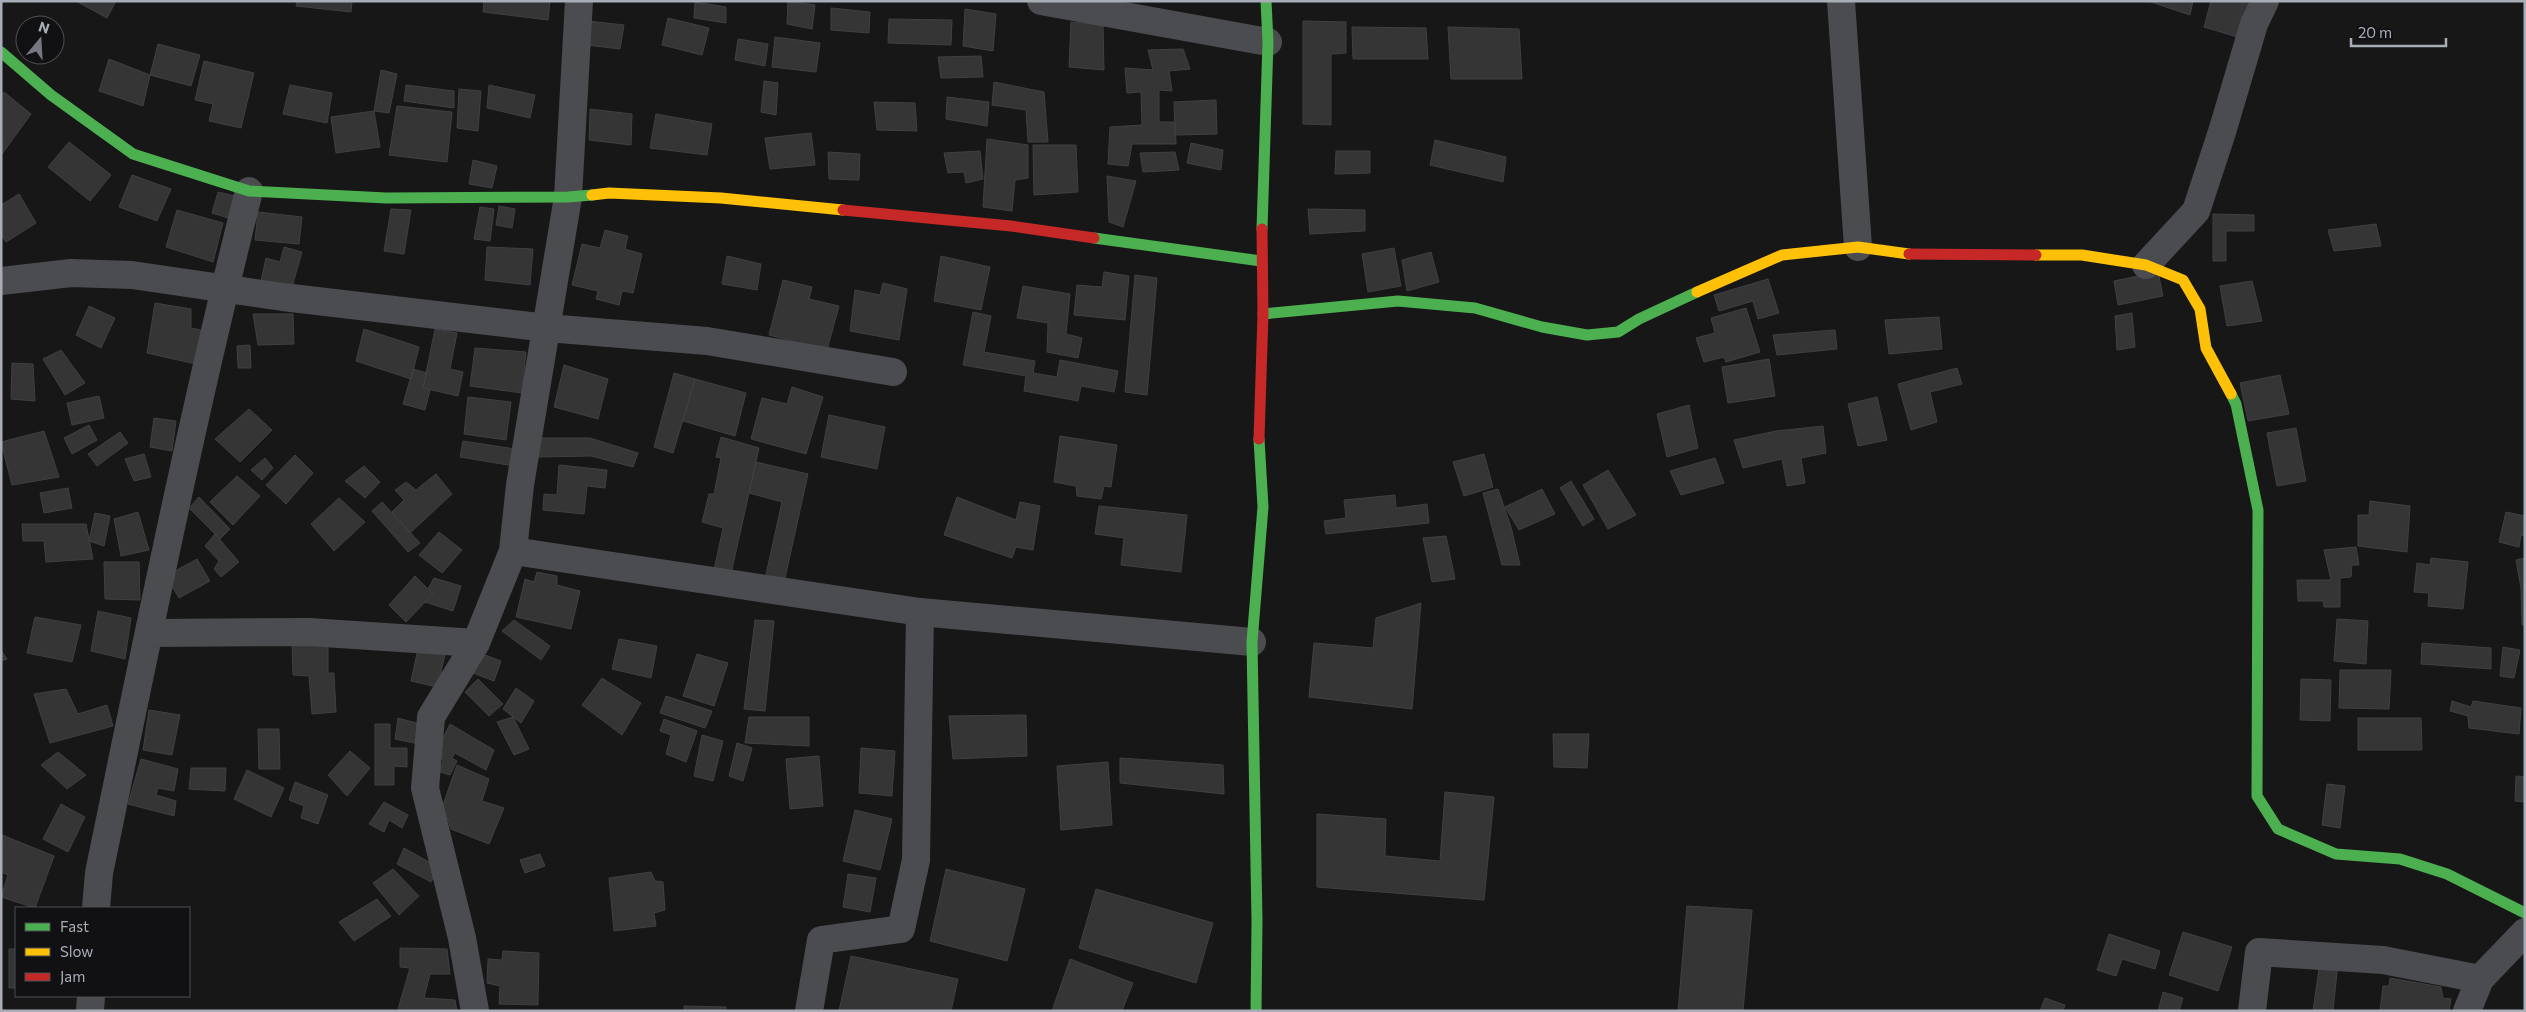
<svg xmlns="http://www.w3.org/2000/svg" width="2526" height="1012" font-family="Commissioner,sans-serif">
<rect width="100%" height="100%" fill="#171717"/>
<path fill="#353536" stroke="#3f4043" d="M76,1h40l-9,17z
M297,1h55l-1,11 -55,-6z
M484,1h66l-2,19 -65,-8z
M788,1l27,4 -3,24 -25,-5z
M2148,1h45l-3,14z
M2211,1h30l13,4 -10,34 -40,-12z
M695,2l31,5v16l-32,-5z
M831,8l39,4 -1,21 -38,-3z
M965,9l31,5 -3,37 -30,-5z
M668,18l41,10 -7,27 -40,-10z
M889,19l63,1 -1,25 -63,-2z
M588,21l36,4 -4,24 -34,-4z
M1303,21l43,1v31l-15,1v71l-28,-1z
M1071,22l32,3 1,45 -35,-3z
M1352,27l74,1 2,31h-75z
M1448,27l71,2 3,50h-71z
M775,37l45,6 -4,29 -44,-5z
M738,39l30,5 -3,22 -30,-6z
M158,44l42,11 -9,31 -41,-11z
M1183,49l7,20 -21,2 3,20 -13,-1v32h16l1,22h-44l-4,22 -20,-2 2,-37 32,-2 -1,-33 -14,1 -2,-25 28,2 -5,-20z
M981,56l2,21 -42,1 -3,-21z
M109,59l41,16 -7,31 -44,-15z
M204,61l50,12 -13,55 -32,-7 4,-17 -18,-4z
M381,70l16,4 -8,39 -15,-2z
M764,81l14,2 -2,32 -15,-3z
M994,82l50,10 4,50h-20l-2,-32 -34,-5z
M290,85l42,8 -5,30 -44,-9z
M406,85l48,6v17l-50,-7z
M489,85l46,10 -5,23 -43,-10z
M459,89l22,2 -3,40 -21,-3z
M4,92l27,22 -29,40 -1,-58z
M947,97l42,5 -2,24 -41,-7z
M1216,100l1,34 -42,1 -1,-33z
M874,102l41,1 2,28 -40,-1z
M397,106l55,6 -5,50 -58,-7z
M590,109l42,5 -1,31 -42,-5z
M374,111l6,36 -44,6 -5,-36z
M656,114l56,10 -5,31 -57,-7z
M811,133l4,32 -45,4 -5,-31z
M987,139l41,6v33l-13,2 -3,31 -29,-4z
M1435,140l71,17 -3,25 -73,-17z
M69,142l42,33 -21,26 -42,-34z
M1191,143l32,7 -2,20 -34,-7z
M1033,145h43l2,47 -44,3z
M980,151l3,28 -17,4 -2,-11 -16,1 -4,-20z
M1336,151h34v22l-35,1z
M828,152l32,2 -1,26 -30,-1z
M1175,152l4,18 -36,2 -3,-19z
M473,160l24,6 -5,22 -23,-4z
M132,175l39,14 -14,32 -38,-14z
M1107,176l29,5 -13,46 -14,-5z
M218,192l17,4 -7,22 -16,-5z
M19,194l17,29 -30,19 -5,-7v-30z
M499,206l16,3 -3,19 -16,-3z
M480,207l14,2 -4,32 -16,-2z
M391,209l20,1 -7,44 -20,-3z
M1308,209l57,1v21l-55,3z
M177,210l46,13 -10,39 -47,-15z
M258,212l44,5 -3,27 -44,-4z
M2213,214l41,1v16h-28v30h-13z
M2376,224l5,22 -47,5 -6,-21z
M605,230l23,6 -3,13 17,5 -9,39 -11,-2 -3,14 -23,-6 2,-8 -26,-6 10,-41 18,4z
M284,247l18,5 -10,35 -31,-6 5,-23 14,4z
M487,247l46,2 -3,36 -45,-5z
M1394,248l7,38 -33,6 -6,-38z
M1431,252l8,30 -32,9 -5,-31z
M727,256l34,8 -4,26 -35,-6z
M941,256l49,11 -9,43 -47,-9z
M1104,272l25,4 -4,44 -51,-5 3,-30 25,2z
M2158,272l5,24 -45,9 -4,-24z
M1135,275l22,3 -10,117 -22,-3z
M1768,279l11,34 -21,6 -5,-18 -34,10 -5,-16z
M783,280l29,7 -3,12 30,7 -12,44 -58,-15z
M2252,281l10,40 -35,5 -7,-40z
M883,283l24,6 -8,51 -49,-9 5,-41 25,5z
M1023,286l47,8 -4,40 16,4 -4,20 -31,-6 1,-29 -31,-5z
M155,303l36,6v19l14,3 -5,34 -53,-12z
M89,306l26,12 -14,30 -25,-13z
M1746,308l14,44 -34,10 -2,-5 -20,5 -8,-24 19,-5 -4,-15z
M973,312l18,4 -7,36 51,9 -2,12 24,4 3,-17 58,11 -4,21 -33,-6 -3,15 -54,-10 2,-15 -63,-11z
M2132,313l3,34 -18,3 -2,-34z
M253,314h40l1,30 -36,1z
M1939,317l3,32 -53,5 -4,-34z
M364,329l55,18 -8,32 -55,-18z
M435,329l22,4 -7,36 13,3 -5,24 -35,-8z
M1835,330l2,19 -60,6 -4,-20z
M250,345l1,23h-13l-1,-22z
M475,348l51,4 -4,41 -52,-7z
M61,350l24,33 -20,12 -22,-36z
M1769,359l6,37 -47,7 -6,-36z
M12,363l21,1 2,37 -24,-2z
M564,365l44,14 -10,40 -44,-12z
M1957,368l5,16 -32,8 7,30 -26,8 -13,-46z
M413,369l14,4 -4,15 7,2 -5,20 -22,-6z
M674,373l21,6 -22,74 -19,-6z
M2280,375l9,39 -41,7 -8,-38z
M695,379l51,14 -11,43 -52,-15z
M792,387l31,10 -17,57 -55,-15 11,-41 25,6z
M99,396l5,22 -32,7 -5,-22z
M468,397l43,5 -5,38 -42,-6z
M1877,397l10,43 -29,6 -10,-42z
M1689,405l9,43 -31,9 -10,-43z
M249,409l23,21 -32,32 -25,-23z
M829,415l56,12 -8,42 -56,-12z
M154,418l22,3 -4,30 -22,-4z
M89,425l8,15 -25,14 -8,-16z
M1823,426l3,27 -25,5 4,25 -18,3 -5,-27 -39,9 -9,-28 42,-9z
M2296,428l10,53 -29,5 -10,-53z
M44,431l15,46 -47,8 -11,-43z
M120,432l8,11 -31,23 -9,-12z
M1060,436l57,9 -6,42 -7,-1 -3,13 -24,-3 -1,-10 -22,-4z
M721,437l38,11 -28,126 -17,-4 9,-42 -21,-6 7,-28h5l7,-36 -5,-1z
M535,438h55l48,15 -5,14 -42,-11 -54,1z
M463,441l52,8 -1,17 -54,-9z
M144,454l7,23 -17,4 -9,-22z
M1484,454l9,33 -29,9 -11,-34z
M295,455l18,18 -27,31 -20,-19z
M265,458l8,10 -11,12 -11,-10z
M1715,458l9,25 -43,12 -11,-24z
M756,462l52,12 -24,109 -19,-4 17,-77 -33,-9z
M559,465l48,5 -2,18 -18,-2 -3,28 -41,-4 1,-16 13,1z
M364,466l16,16 -15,16 -20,-17z
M1608,470l28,45 -28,14 -25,-44z
M436,474l16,20 -42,39 -18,-21 12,-12 -9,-10 11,-8 10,8z
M237,476l23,20 -27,29 -23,-23z
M1571,481l23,38 -11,7 -23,-38z
M68,488l4,20 -28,5 -4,-20z
M1498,489l13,38 9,38h-18l-19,-72z
M1542,489l13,25 -36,16 -14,-23z
M1395,495l1,13 31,-4 2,19 -103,11 -2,-13 22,-3 -2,-18z
M199,497l31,32 -10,10 -31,-31z
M957,497l59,23 4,-18 20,4 -7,44 -17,-3 -4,11 -68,-23z
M339,498l26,24 -31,29 -23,-27z
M2370,501l40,5 -3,46 -49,-6v-31h11z
M382,502l38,41 -12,9 -36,-41z
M1099,506l88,9 -6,57 -60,-7 3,-27 -29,-4z
M138,512l11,38 -28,6 -7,-37z
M2506,512l19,4v20l-4,-1 -2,12 -20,-5z
M95,513l15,3 -6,30 -15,-5z
M22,524h64l7,35 -47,3 -2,-21h-21z
M439,532l23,18 -20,23 -23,-18z
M215,534l24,28 -18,15 -7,-8 5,-8 -14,-15z
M1446,536l9,43 -23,3 -9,-44z
M2356,547l3,18h-7l-1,12 -11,1v29h-16l-1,-6h-25l-1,-21h34l-7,-30z
M2431,558l37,4 -5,47 -35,-3 1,-13 -15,-1 3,-29 13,2z
M2525,558v67h-3l-1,-37 -5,-28z
M197,559l13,22 -31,17 -13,-22z
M104,562h35l1,38 -35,-1z
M537,572l20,4v9l23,6 -9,38 -55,-12 9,-38 9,3z
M415,576l18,18 -27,28 -17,-17z
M434,578l27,8 -8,25 -28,-9 8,-8 -5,-5z
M1421,603l-9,106 -103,-12 5,-54 59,5 3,-30z
M98,611l33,7 -6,41 -34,-8z
M35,617l46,8 -9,37 -45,-9z
M2337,619l31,2 -2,43 -32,-3z
M514,620l36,26 -9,14 -39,-29z
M755,620l19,1 -9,90 -21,-2z
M619,639l38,7 -6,32 -39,-9z
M292,643l36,2v28h6l2,39 -24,2 -3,-38 -16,-1z
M2422,643l69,5v21l-70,-5z
M2503,647l17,3 -6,28 -14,-2z
M418,649l27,6 -8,32 -26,-6z
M1,650l6,9 -6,2z
M480,653l21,8 -7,20 -21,-8z
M697,654l31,9 -14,43 -31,-10z
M2340,670h51l-2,39 -50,-1z
M602,678l39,25 -19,32 -40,-30z
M478,679l25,25 -14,12 -24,-24z
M2301,679l30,1 -1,41 -30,-1z
M516,688l18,13 -13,22 -18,-14z
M66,689l12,25 29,-9 6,21 -63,17 -16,-49z
M666,696l46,15 -7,17 -45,-15z
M2452,701l19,6 2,-6 48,7 -2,26 -50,-6 -1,-12 -18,-5z
M149,710l31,5 -8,40 -29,-5z
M1026,715l1,41 -74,3 -4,-43z
M513,717l16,32 -15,6 -17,-33z
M749,717h60v29l-64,-3z
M398,718l26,7 -5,19 -24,-5z
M2358,718h63l1,32h-64z
M664,719l33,12 -11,31 -20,-8 5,-19 -11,-4z
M375,724h15v24h17v19l-13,-1v19h-19z
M450,724l44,26 -8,20 -31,-17 -3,5 5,3 -7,14 -10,-3 3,-12 -8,-5z
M258,729h21l1,40h-21z
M1553,734h36l-2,34 -33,-1z
M702,735l21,6 -10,40 -19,-5z
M737,743l15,5 -9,33 -14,-5z
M861,748l34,3 -3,45 -33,-3z
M350,751l20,17 -23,28 -19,-21z
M58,752l28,23 -19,14 -26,-24z
M819,756l4,50 -33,3 -4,-50z
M1120,758l103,7 1,29 -104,-11z
M141,759l37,10 -4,22 -16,-3 -2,7 20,6 -2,15 -46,-12z
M1108,762l4,63 -51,5 -4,-64z
M457,765l32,14 -7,22 22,7 -15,36 -38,-15 -8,-24z
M191,768h35l-1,23 -36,-2z
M247,770l37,18 -13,29 -37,-18z
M2516,776l9,1v25l-10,-1z
M295,782l33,13 -10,29 -17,-6 3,-12 -15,-6z
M2327,784l18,2 -5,42 -18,-3z
M1445,792l49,5 -10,103 -167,-13v-73l69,5 -1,37 55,5z
M384,802l24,13 -6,13 -13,-8 -5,12 -15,-8z
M61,804l24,13 -17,35 -25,-13z
M855,810l37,9 -12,51 -37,-9z
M2,835l52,21 -19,52 -34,-11 7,-22 -7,-3z
M404,848l34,19 -7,15 -34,-18z
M540,854l5,12 -20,7 -5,-13z
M393,869l26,27 -20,19 -26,-32z
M946,869l79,20 -18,72 -77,-20z
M651,872l4,9 8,1 2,28 -11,3 2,13 -42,5 -5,-53z
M848,874l28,4 -6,34 -27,-5z
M1096,889l117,34 -17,60 -117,-35z
M377,899l14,17 -37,25 -15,-19z
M1687,906l65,4 -9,101h-65z
M2183,932l49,15 -14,44 -49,-16z
M2109,934l51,17 -5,18 -33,-10 -6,17 -19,-6z
M400,948l47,1 3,25h-20l-6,24 31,2 2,11h-54l-5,-2 12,-41 -10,-1z
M9,949h7v39h-7z
M503,951l36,2 -1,52 -39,-1 1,-18 -13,-3 1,-24 14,1z
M851,956l107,23 -7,32h-112z
M1070,959l63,24 -11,28h-70z
M2320,962l18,1 -5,48h-20z
M2390,978l51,9 2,11 8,1 -2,12h-69l3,-25h6z
M2163,992l20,6 -4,13h-21z
M2045,998l20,7 -2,6h-23z
M684,1006l42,1v4h-42z"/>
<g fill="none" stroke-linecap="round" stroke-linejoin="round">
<path stroke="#4b4c50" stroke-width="28" d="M1041,1l227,41
M1841,1l17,246
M2146,265l50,-54 26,-79 32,-108 11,-23
M1,281l70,-8 61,2 151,22 264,31 160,13 186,31
M513,551l407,61 332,30
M149,633l160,-1 167,11
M96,908l3,-35c47,-228 93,-457 150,-682
M90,1011l1,-15
M475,1011l-13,-73 -37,-150 6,-71 45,-74 37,-92 7,-66 48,-288 11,-196
M809,1011l12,-71 80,-11 15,-69 4,-248
M2252,1011l7,-59 124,8 97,19
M2467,1011l13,-32 45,-47"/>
<path stroke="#4caf50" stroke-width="11" d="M1,52l50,43 82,59 116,37 137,7 182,-1 24,-2
M1262,229l6,-187 -2,-41
M1094,238l167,23
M1263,314l135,-13 77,7 67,19 45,8 31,-3 21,-13 58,-27
M2231,394l5,10 22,106 -1,286 21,33 58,25 64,5 47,15 78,39
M1256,1011l1,-90 -5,-279 11,-135 -4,-68"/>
<path stroke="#ffc107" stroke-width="11" d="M592,195l17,-2 112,5 122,12
M2036,255h46l64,10 37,15 17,29 6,39 25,46
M1697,292l85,-37 76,-8 51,7"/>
<path stroke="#c62828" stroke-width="11" d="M843,210l168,16 83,12
M1909,254l127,1
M1259,439l4,-125 -1,-85"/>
</g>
<rect width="2526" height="1012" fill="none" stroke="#a8adb8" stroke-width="5"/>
<rect x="15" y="907" width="175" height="90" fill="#111113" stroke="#4d4f55"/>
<rect x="25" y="923" width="25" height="8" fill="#4caf50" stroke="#4d4f55"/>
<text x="60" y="932" font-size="15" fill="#a8adb8">Fast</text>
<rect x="25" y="948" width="25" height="8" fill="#ffc107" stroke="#4d4f55"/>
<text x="60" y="957" font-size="15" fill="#a8adb8">Slow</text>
<rect x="25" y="973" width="25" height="8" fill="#c62828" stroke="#4d4f55"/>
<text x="60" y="982" font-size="15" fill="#a8adb8">Jam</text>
<g transform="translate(40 40) rotate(18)"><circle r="24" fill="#111113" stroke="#4d4f55"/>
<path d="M0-4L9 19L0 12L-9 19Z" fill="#757880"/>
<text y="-8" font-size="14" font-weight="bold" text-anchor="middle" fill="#a8adb8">N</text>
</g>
<path d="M2351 38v8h95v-8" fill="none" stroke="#a8adb8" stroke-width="2.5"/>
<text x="2358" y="38" font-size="15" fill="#a8adb8" stroke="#111113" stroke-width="4" paint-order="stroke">20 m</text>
</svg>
